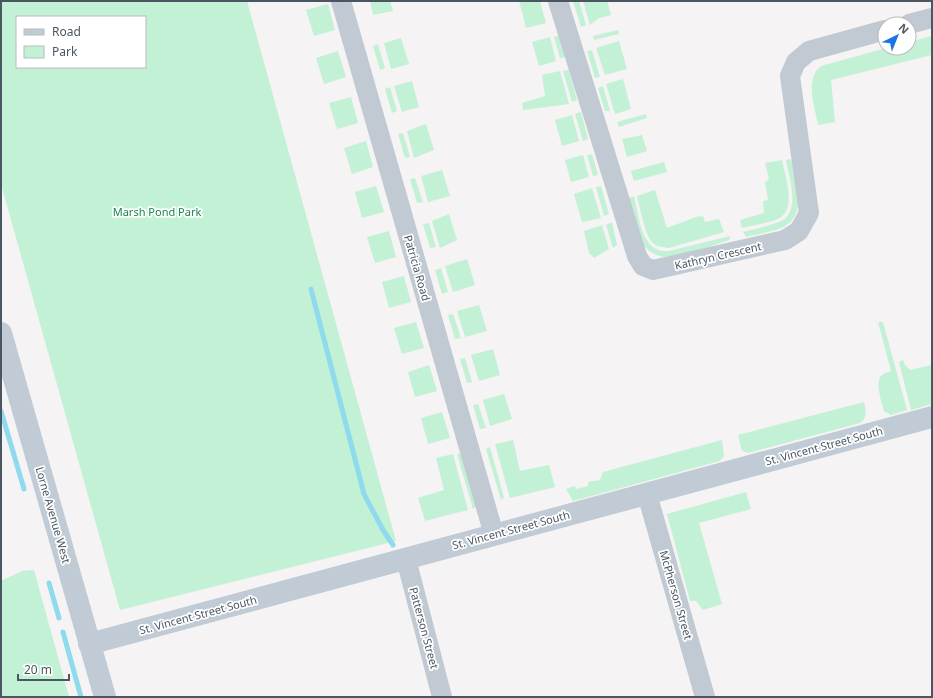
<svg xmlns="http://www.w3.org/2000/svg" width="933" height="698" font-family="'Noto Sans',sans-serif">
<rect width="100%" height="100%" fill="#f5f3f3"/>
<path fill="#c3f1d5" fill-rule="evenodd" d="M1,1h246l149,540 -276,69 -119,-426zM17,17h128v50h-128z
M370,1h20l3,10 -20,4z
M519,1h21l6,22 -20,5z
M573,1h6l7,24 -5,2z
M583,1h24l4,14 -12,3 -9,7z
M328,4l7,26 -21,6 -8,-26z
M618,30l1,4 -25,6 -1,-4z
M560,35l6,22 -6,1 -6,-21z
M932,36v19l-101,25 4,42 -17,3c-3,-18 -14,-46 3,-59l65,-18h23v-6z
M550,37l6,24 -17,5 -7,-24z
M401,38l8,26 -18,5 -7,-26z
M619,41l8,28 -22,6 -9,-27z
M378,44l7,24 -5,2 -7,-24z
M592,50l8,27 -5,1 -8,-27z
M338,51l8,26 -22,7 -8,-26z
M569,70l8,30 -5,2 -9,-31z
M560,71l9,33 -46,6 -1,-7 23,-7 -3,-21z
M623,79l8,30 -16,5 -9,-30z
M412,81l7,26 -17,5 -8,-26z
M603,86l7,25h-5l-7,-23z
M390,87l7,24 -5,2 -7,-24z
M351,97l7,26 -21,6 -8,-26z
M581,112l7,27 -5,2 -8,-27z
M646,114l1,4 -28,9 -2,-5z
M572,115l7,26 -17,5 -7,-26z
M426,124l8,26 -20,8 -7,-27z
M403,133l7,24 -5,1 -7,-24z
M642,135l5,16 -20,6 -5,-18z
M366,141l7,26 -21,7 -8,-26z
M592,154l6,21 -5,1 -6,-21z
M583,155l6,22 -18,5 -6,-22z
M791,159c4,20 17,54 -6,67 -11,6 -27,8 -39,11l-3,-5c12,-3 25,-6 36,-10 23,-9 10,-44 7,-62z
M782,160c3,15 14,46 -1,57 -8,6 -29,8 -39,11l-2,-8 24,-7 -1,-12 5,-1 -3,-18 4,-3 -4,-16z
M664,162l3,10 -33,9 -3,-10z
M442,170l8,26 -22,6 -7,-26z
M415,178l8,24 -6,1 -7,-24z
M376,186l8,26 -22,6 -7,-26z
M601,186l8,28 -5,2 -8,-29z
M592,188l9,30 -19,4 -8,-28z
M655,190l12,38 29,-11 7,-1 2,6 14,-3 5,13 -55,16c-5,-1 -11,-1 -15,-4 -9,-7 -14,-37 -17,-48z
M634,196c5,20 7,58 35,55l61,-15 -1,4c-17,6 -46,16 -63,17 -7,0 -16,-4 -21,-10 -8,-9 -13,-37 -17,-49z
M449,214l8,26 -17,8 -8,-27z
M612,222l5,23 -4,3 -7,-23z
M429,223l7,24 -6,1 -7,-24z
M602,225l7,24 -15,9 -5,-5 -5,-22z
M389,231l7,26 -21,6 -8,-26z
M467,259l8,26 -22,7 -8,-26z
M441,268l7,24 -6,2 -7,-24z
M404,276l7,26 -22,6 -7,-26z
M479,305l8,26 -22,6 -8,-26z
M453,314l8,24 -6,1 -7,-24z
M416,322l8,26 -22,6 -8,-26z
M878,322h5l24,88 -16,5 -7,-4c-2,-8 -10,-30 -2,-36 2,-2 6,-3 9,-4z
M493,349l7,26 -21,6 -8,-26z
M465,358l7,24 -5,1 -7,-24z
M903,360l2,5 5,5 22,-5v39l-21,6 -12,-48z
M429,365l8,26 -22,6 -7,-25z
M504,394l8,25 -22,7 -7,-26z
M864,402c2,8 4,15 -4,21l-112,30 -6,-2 -4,-16z
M478,404l8,24 -6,1 -7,-24z
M442,412l8,26 -22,6 -7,-26z
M513,440l7,31 29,-6 6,22 -45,11 -15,-54z
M722,440l2,16 -4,5 -147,40 -7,-12 9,-3 1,3 12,-3v-4l12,-2 3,-8z
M490,447l14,51 -3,2 -15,-51z
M463,453l14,53 -4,3 -16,-55z
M453,454l15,56 -43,11 -7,-23 26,-8 -8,-32z
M746,492l5,17 -52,14 23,81 -19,6 -7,-9h-6l-23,-87z
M34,570l35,127h-68v-116l21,-10z"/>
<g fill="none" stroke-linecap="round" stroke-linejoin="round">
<path stroke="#90daee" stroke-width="5" d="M311,289l53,205 19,36 10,15
M1,411l23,78
M49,583l10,35
M63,632l18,65"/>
<path stroke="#c1cad2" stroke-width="20" d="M341,1l153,534
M558,1l79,255 6,10 10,4 132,-30 14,-9 10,-18 -19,-137 6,-14 13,-11 76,-21
M909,24l23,-6
M647,494l58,203
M406,559l36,138"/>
<path stroke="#c1cbd6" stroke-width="22" d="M1,333l104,364
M89,644l843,-227"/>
</g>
<g text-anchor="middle" stroke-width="3.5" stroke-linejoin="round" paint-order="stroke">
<g font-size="11" fill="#17864f" stroke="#fff">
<text x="157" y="216">Marsh Pond Park</text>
</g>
<g font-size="11" fill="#4a5661" stroke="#fff">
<text transform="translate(718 256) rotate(-13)" y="4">Kathryn Crescent</text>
<text transform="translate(417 268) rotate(74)" y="4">Patricia Road</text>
<text transform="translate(824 446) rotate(-15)" y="4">St. Vincent Street South</text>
<text transform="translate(53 515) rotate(74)" y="4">Lorne Avenue West</text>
<text transform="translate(511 530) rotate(-15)" y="4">St. Vincent Street South</text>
<text transform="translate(676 595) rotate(74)" y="4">McPherson Street</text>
<text transform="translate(198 615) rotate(-15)" y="4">St. Vincent Street South</text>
<text transform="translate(424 628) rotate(75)" y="4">Patterson Street</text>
</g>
</g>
<rect width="933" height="698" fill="none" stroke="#4a5661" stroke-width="4"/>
<rect x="16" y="16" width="130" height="52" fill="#ffffff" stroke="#b7bbc0"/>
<rect x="24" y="29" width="20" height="6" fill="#c1cbd6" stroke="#b7bbc0"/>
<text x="52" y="36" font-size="12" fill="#4a5661">Road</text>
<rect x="24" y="46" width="20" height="12" fill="#c3f1d5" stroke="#b7bbc0"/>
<text x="52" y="56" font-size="12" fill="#4a5661">Park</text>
<g transform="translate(897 36) rotate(43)"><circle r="19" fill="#ffffff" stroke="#b7bbc0"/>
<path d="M0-3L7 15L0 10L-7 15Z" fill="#1a73e8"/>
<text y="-6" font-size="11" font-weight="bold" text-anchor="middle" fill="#4a5661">N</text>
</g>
<path d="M18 674v6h51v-6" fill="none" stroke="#4a5661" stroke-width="2"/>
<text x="24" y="674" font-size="12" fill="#4a5661" stroke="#ffffff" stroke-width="3" paint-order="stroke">20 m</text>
</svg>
